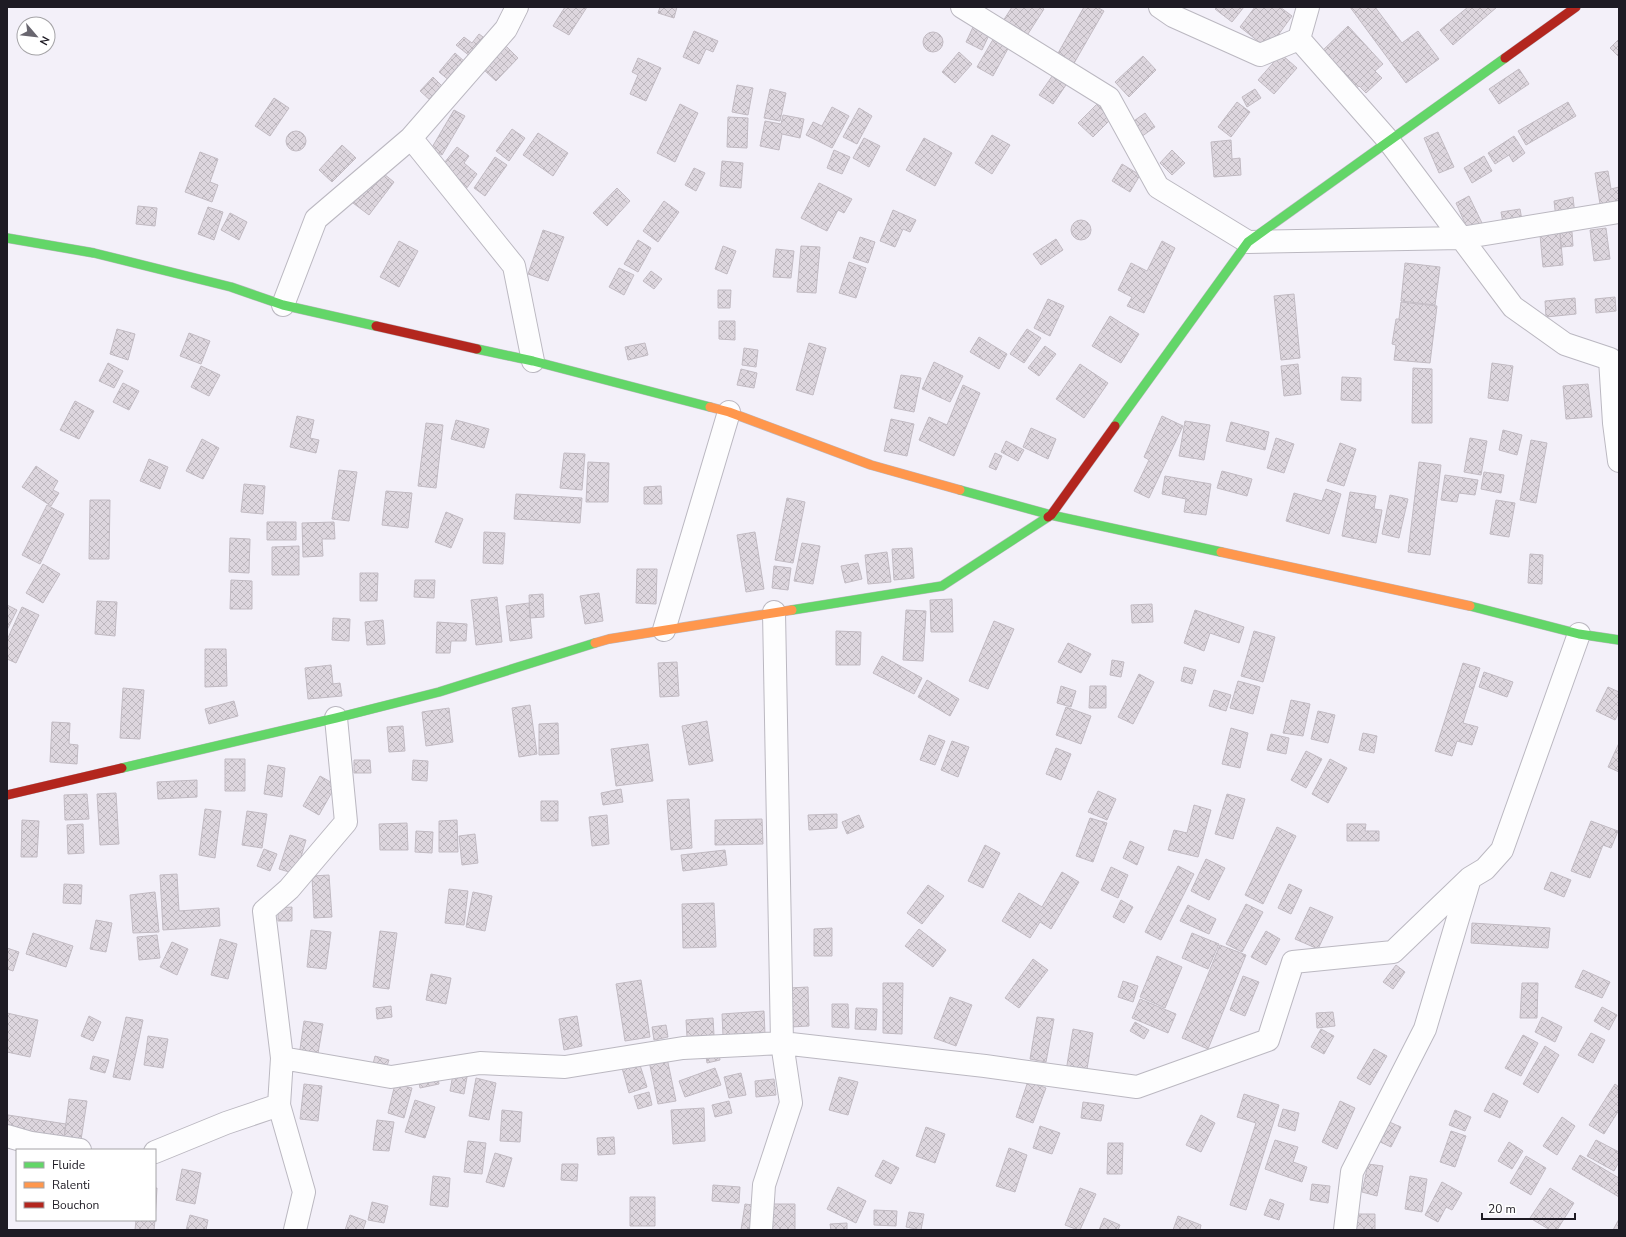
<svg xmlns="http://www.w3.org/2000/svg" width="1626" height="1237" font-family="'Nunito Sans',sans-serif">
<defs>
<pattern id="building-cross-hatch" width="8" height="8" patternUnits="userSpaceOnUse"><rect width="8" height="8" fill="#ddd6de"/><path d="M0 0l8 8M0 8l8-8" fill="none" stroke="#bdb7be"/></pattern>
</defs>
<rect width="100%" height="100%" fill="#f3f0f9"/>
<path fill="url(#building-cross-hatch)" stroke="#c2bbc3" d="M565,7h22l-18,28 -16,-9z
M660,7h17l-3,11 -16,-5z
M1012,7h29l3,2 -18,28 -23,-16z
M1084,7h13l7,4 -31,54 -16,-10z
M1217,7h27l-12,15 -17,-13z
M1255,7h25l12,9 -24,33 -28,-22z
M1350,7h25l27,36 16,-12 21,28 -33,24z
M1468,7h29l-44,38 -13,-15z
M974,25l16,8 -8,17 -16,-8z
M1348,26l35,38 -8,7 7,7 -16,15 -7,-7 -5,5 -34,-38z
M694,31l24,10 -5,11 -7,-3 -7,15 -16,-7z
M923 42a10 10 0 1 1 20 0a10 10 0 1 1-20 0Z
M479,34l7,5 -15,18 -15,-12 8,-8 8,6z
M995,36l15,9 -17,31 -16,-9z
M1619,39v18l-9,-9z
M506,46l12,12 -22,23 -12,-11z
M959,52l13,12 -17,19 -13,-11z
M455,53l10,9 -15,19 -11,-9z
M1281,54l16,14 -23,26 -16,-14z
M1143,56l13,14 -27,27 -14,-15z
M638,58l23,10 -15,33 -16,-7 8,-19 -6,-3z
M1519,69l10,15 -30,20 -10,-15z
M1055,72l13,10 -15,22 -14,-9z
M433,77l10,10 -12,14 -11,-10z
M737,85l16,3 -5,27 -16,-3z
M770,89l16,4 -6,28 -16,-3z
M1255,89l6,9 -14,9 -5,-10z
M274,98l15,10 -19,28 -15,-10z
M1099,102l15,14 -21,21 -15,-14z
M1237,102l13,10 -19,25 -13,-10z
M1568,102l8,14 -50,29 -8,-14z
M680,104l18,9 -23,49 -18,-9z
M832,107l17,9 -17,32 -26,-13 7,-13 9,4z
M859,108l13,8 -15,28 -14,-7z
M454,110l11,6 -23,39 -11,-6z
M1145,113l10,14 -14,10 -10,-14z
M783,115l21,4 -4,19 -18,-4 -3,16 -19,-4 5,-25 16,3z
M728,117l20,1 -1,30 -20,-1z
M512,129l13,9 -16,23 -13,-10z
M286 141a10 10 0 1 1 20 0a10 10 0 1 1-20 0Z
M1438,132l16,35 -15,6 -15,-35z
M538,133l30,20 -15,23 -30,-21z
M992,135l18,10 -18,29 -17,-11z
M1514,136l11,17 -12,9 -4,-7 -14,9 -7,-11z
M864,138l16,8 -11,21 -16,-9z
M924,138l28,15 -17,33 -29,-16z
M1231,140l1,19 8,-1 1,17 -27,2 -3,-35z
M342,145l14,13 -24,24 -13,-12z
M457,147l12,9 -5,7 13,11 -11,15 -26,-21z
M834,150l16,7 -8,17 -15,-6z
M1172,150l13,13 -13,12 -12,-12z
M200,152l18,7 -8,23 8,3 -6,17 -27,-10z
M1484,156l8,15 -20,12 -8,-15z
M495,157l12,8 -22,31 -11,-8z
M722,161l21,2 -2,25 -21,-2z
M1122,164l18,11 -10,17 -18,-11z
M694,168l11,5 -9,18 -11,-6z
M379,170l15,12 -25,33 -16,-12z
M1608,171l3,18 8,-2v20l-18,3 -6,-37z
M819,183l33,16 -8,14 -6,-3 -11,21 -26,-13z
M617,188l13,13 -23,25 -14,-13z
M1469,196l13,27 -14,7 -12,-27z
M1573,197l2,18 -19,3 -2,-17z
M664,201l15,11 -21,30 -15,-11z
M138,206l19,2 -2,18 -19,-2z
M208,207l15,5 -9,28 -16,-6z
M1520,209l2,11 -19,3 -2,-11z
M893,210l23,10 -6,12 -7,-3 -8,18 -15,-6z
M230,213l17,9 -8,18 -18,-10z
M1071 230a10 10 0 1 1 20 0a10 10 0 1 1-20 0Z
M1606,228l4,31 -16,2 -4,-31z
M543,230l21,7 -16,44 -20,-7z
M1572,232l1,14 -12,1 -1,-14z
M1560,233l3,32 -20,2 -3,-32z
M860,237l15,5 -7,21 -15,-5z
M1056,239l7,11 -22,15 -8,-11z
M638,240l13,8 -13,24 -14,-8z
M399,241l19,10 -19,36 -19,-10z
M1162,241l13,7 -31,65 -17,-7 5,-9 -14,-7 13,-27 16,8z
M723,246l13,5 -9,23 -12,-5z
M801,246l19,1 -4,46 -19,-1z
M776,249l18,2 -3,27 -18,-1z
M849,262l17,6 -10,30 -17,-5z
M1405,263l35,4 -5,38 -34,-4z
M619,268l15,7 -10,20 -15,-8z
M651,271l11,8 -8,10 -11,-8z
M718,290h13l-1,18h-12z
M1294,294l6,64 -19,2 -7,-64z
M1615,297l1,14 -20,2 -1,-14z
M1575,298l1,16 -30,3 -1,-16z
M1048,299l16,7 -14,30 -16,-8z
M1401,302l36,4 -7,57 -36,-3 2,-15 -4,-1 4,-25h3z
M1110,316l29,18 -18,29 -29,-17z
M719,321h16v19l-16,-1z
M117,329l18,5 -7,26 -18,-6z
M1027,329l14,9 -17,25 -14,-9z
M189,333l21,8 -9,23 -21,-8z
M979,337l28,17 -8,15 -29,-17z
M645,343l3,12 -20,5 -3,-13z
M809,343l17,5 -13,47 -17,-5z
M1045,346l11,8 -17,22 -11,-8z
M744,348l14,2 -2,17 -14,-2z
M934,362l29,14 -13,26 -28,-13z
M108,363l15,8 -9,17 -15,-7z
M1492,363l21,3 -5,35 -20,-3z
M1080,364l28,19 -24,35 -28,-19z
M1298,364l3,30 -17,2 -3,-30z
M201,366l19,9 -11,21 -18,-9z
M1413,368l19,1v54h-20z
M741,369l16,4 -3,15 -17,-3z
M901,375l20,3 -7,34 -20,-4z
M1342,377l19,1v23l-20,-1z
M123,383l16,8 -10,19 -16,-8z
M1588,384l4,33 -26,2 -3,-33z
M963,385l17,8 -26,63 -35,-16 10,-23 18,8z
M75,401l19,10 -15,28 -19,-9z
M297,416l17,4 -4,18 9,2 -3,13 -26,-6z
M1162,416l21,10 -34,72 -15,-7 15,-31 -5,-3z
M891,419l23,5 -7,32 -23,-5z
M456,420l33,9 -5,19 -33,-9z
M1185,421l25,4 -6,35 -25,-4z
M1231,422l38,10 -4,18 -39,-9z
M426,423l17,2 -7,63 -18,-2z
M1031,428l25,11 -8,20 -25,-12z
M1503,430l19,5 -5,20 -18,-5z
M1276,438l18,6 -10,29 -17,-5z
M1470,438l17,3 -6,34 -17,-3z
M202,439l17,9 -16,31 -17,-8z
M1531,440l16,3 -11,60 -16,-3z
M1006,441l18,9 -6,11 -17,-9z
M1340,443l16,6 -12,37 -17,-5z
M564,453l21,1 -3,36 -22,-2z
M995,453l7,3 -6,14 -7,-3z
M149,459l19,8 -8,22 -20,-8z
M588,462l21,1 -1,39h-22z
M1419,462l22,3 -11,90 -22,-3z
M36,466l22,15 -5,9 6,3 -8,13 -29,-19z
M339,470l18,2 -8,49 -17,-2z
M1222,471l30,8 -5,17 -30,-8z
M1484,472l20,3 -3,18 -20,-4z
M1445,475l33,5 -3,15 -16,-2 -2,9 -16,-2z
M1165,476l46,8 -5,31 -22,-3 2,-13 -24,-5z
M244,484l21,2 -2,28 -22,-2z
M661,486l1,18h-18v-17z
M1326,489l15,5 -12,40 -43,-13 8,-28 28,8z
M386,491l26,2 -4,35 -26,-3z
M1350,492l26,4 -2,13 8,1 -6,33 -34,-7z
M516,494l66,4 -2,25 -66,-4z
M1390,495l18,4 -9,39 -17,-4z
M787,498l18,4 -12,61 -18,-3z
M90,500h20l-1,59h-20z
M1496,500l19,3 -6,34 -19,-3z
M47,505l17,9 -24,50 -18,-9z
M446,512l17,7 -12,29 -16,-6z
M267,522h29v18h-29z
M334,522l1,17h-13l1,17 -20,1 -1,-34z
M484,532l21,1 -2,31 -20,-1z
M755,532l9,57 -18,3 -9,-57z
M230,538l20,1 -1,34 -20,-1z
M802,543l18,3 -7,38 -19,-3z
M299,546v29h-27v-28z
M912,548l2,30 -20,2 -2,-31z
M887,552l4,30 -23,2 -3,-29z
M1530,554l13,1 -1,29 -14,-1z
M858,563l4,16 -17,4 -4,-17z
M43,564l17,10 -17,29 -17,-10z
M774,566l17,2 -3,22 -16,-2z
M637,569h20l-1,35 -20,-1z
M360,573h18l-1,28h-17z
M231,580l21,1v28h-22z
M415,580h20l-1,18 -20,-1z
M599,593l4,28 -18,3 -5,-28z
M543,594l1,23 -14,1 -1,-23z
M497,597l5,45 -26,3 -5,-45z
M952,599l1,33h-22l-1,-32z
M97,601l20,1 -2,34 -20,-2z
M529,603l3,35 -22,3 -4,-35z
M1152,604l1,18 -21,1 -1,-18z
M7,605l10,5 -10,20z
M22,607l17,8 -23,48 -9,-4v-19z
M906,610l20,1 -3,50 -20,-1z
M1195,610l49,17 -5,16 -29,-10 -6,18 -20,-8z
M333,618l17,1 -1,22 -17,-1z
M383,620l2,24 -18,1 -2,-23z
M994,621l20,8 -26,60 -19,-8z
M437,622l30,2 -1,17h-15l-1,12h-14z
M836,631l25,1 -1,33h-24z
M1254,631l21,6 -12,45 -22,-6z
M1068,643l23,11 -10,19 -23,-11z
M205,649h21l1,37 -22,1z
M882,656l40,22 -8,16 -41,-21z
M1112,660l12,2 -3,15 -11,-2z
M677,662l2,34 -19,1 -2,-34z
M1463,663l17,5 -17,55 15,4 -6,18 -15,-4 -5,15 -17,-5z
M331,665l2,19 7,-1 2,13 -34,3 -3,-31z
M1184,667l12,3 -4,14 -11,-3z
M1484,672l29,10 -6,15 -28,-10z
M1139,674l15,8 -21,42 -15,-7z
M927,680l32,19 -9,17 -32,-19z
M1238,681l22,6 -7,27 -23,-6z
M1061,686l15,5 -5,16 -14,-4z
M1090,686h16v22h-17z
M1608,687l11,5v20l-4,8 -19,-9z
M123,688l21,2 -4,49 -20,-1z
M1214,690l17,5 -5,16 -17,-5z
M1291,700l19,4 -7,32 -20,-3z
M234,701l4,15 -29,8 -4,-15z
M530,705l7,49 -18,3 -7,-49z
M1066,707l25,9 -10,28 -25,-9z
M449,708l4,34 -27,4 -4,-34z
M1318,711l17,4 -7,28 -17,-4z
M707,721l6,40 -24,4 -7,-39z
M52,722l18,1 -1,21 9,1 -1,19 -27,-2z
M558,723l1,31 -20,1v-31z
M403,726l2,25 -16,1 -2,-25z
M1231,728l17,5 -8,35 -18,-4z
M1363,733l14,3 -3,17 -15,-3z
M1271,734l18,4 -3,16 -19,-4z
M929,735l16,6 -10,24 -15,-5z
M952,741l17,6 -11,30 -17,-7z
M1619,743v29l-11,-5z
M648,744l5,37 -37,5 -5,-37z
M1056,748l15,6 -10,26 -15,-6z
M1306,751l16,8 -16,29 -15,-8z
M225,759h20v32h-20z
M1330,759l17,9 -19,35 -16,-9z
M354,760h16l1,13h-17z
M413,760l15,1 -1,20 -15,-1z
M268,765l17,3 -3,29 -18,-3z
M320,776l16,9 -17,30 -16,-9z
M197,780v17l-39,2 -1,-17z
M621,789l2,13 -20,3 -2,-12z
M1098,791l18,8 -9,21 -19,-8z
M116,793l3,51 -19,1 -3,-51z
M87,794l2,25 -24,1 -1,-25z
M1227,794l18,5 -12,40 -18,-5z
M689,799l3,49 -21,2 -4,-50z
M541,801h17v20h-17z
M1194,805l17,5 -13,47 -30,-7 6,-20 13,3z
M205,809l16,2 -6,47 -16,-3z
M247,811l20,3 -5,34 -20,-3z
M837,814v14l-28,2 -1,-15z
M607,815l2,29 -17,2 -3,-29z
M859,815l5,12 -17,7 -5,-12z
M1090,818l17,5 -14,39 -17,-6z
M762,819l1,25 -48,1v-25z
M22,820l17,1 -2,36h-16z
M457,820l1,32h-19v-31z
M1591,821l27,10 -7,17 -8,-3 -13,33 -19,-7z
M407,823l1,27h-28l-1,-26z
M83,824l1,29 -16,1 -1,-29z
M1347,824h19l-1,7h14v10h-32z
M1277,827l19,9 -33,68 -18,-9z
M416,831l17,1 -1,21 -17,-1z
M475,834l3,29 -16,2 -3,-29z
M290,835l16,5 -10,34 -17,-5z
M1130,841l14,6 -7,18 -14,-7z
M985,845l15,8 -17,35 -15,-7z
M264,849l13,5 -7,17 -13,-5z
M725,850l2,15 -44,6 -2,-16z
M1206,859l19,9 -16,32 -18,-9z
M1178,866l16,8 -33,66 -16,-8z
M1111,867l17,8 -10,23 -17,-8z
M1062,872l17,10 -28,47 -11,-7 -10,16 -28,-17 17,-28 23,14z
M1551,872l20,8 -7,17 -20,-8z
M177,874l2,37 40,-3 1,18 -57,4 -3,-55z
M329,875l3,42 -18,1 -2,-42z
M64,884l18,1 -1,19 -18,-1z
M1289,884l13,6 -11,24 -13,-6z
M928,885l16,11 -22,28 -15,-11z
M449,889l19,2 -4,34 -19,-2z
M155,892l4,40 -26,1 -3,-38z
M473,892l19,4 -7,35 -19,-4z
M1121,900l12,7 -9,16 -11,-6z
M714,903l2,44 -33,1 -1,-44z
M1246,904l17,8 -21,40 -16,-8z
M1188,905l28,14 -7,15 -29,-13z
M292,907v14h-14v-13z
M1310,907l23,10 -15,32 -23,-10z
M96,920l16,3 -6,29 -16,-3z
M1472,923l78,5 -2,20 -77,-5z
M832,928v28h-18v-27z
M919,929l27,21 -13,17 -28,-21z
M311,930l20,2 -5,37 -19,-2z
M380,931l17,2 -8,56 -16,-2z
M1266,931l14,8 -14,26 -15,-8z
M33,933l40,13 -7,21 -40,-13z
M1192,933l27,11 -11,25 -26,-11z
M157,935l3,23 -21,2 -2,-23z
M220,939l17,5 -9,35 -17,-4z
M172,942l16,7 -11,26 -17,-8z
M1220,945l26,10 -38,94 -26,-11z
M7,948l12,4 -6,19 -6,-2z
M1157,956l25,11 -17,41 -25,-11z
M1033,959l15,11 -29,38 -14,-10z
M1396,965l9,7 -12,17 -10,-7z
M1583,970l27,12 -8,16 -27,-11z
M431,974l20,4 -5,26 -20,-4z
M1243,976l16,6 -14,34 -15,-6z
M641,980l9,57 -25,4 -9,-57z
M1123,981l15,5 -5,16 -15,-5z
M883,983h20l-1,51 -19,-1z
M1522,983h16l-1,35h-17z
M808,987l1,39 -19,1 -1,-39z
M950,997l22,8 -16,41 -22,-8z
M1140,999l36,15 -8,19 -36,-15z
M832,1004h16l1,24 -17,-1z
M391,1006l1,11 -15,2 -1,-11z
M1602,1007l15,8 -8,15 -15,-9z
M856,1008l21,1 -1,21 -21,-1z
M764,1011l1,23 -42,2 -1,-22z
M1333,1012l2,14 -18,2 -1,-15z
M7,1013l31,7 -8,37 -23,-5z
M89,1016l12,6 -8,19 -12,-5z
M577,1016l5,30 -18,4 -5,-31z
M126,1017l17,3 -13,60 -17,-3z
M1037,1017l17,2 -8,43 -16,-3z
M1542,1017l20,10 -7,15 -20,-10z
M713,1018l1,17 -27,2 -1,-17z
M304,1021l19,3 -6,35 -18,-3z
M1135,1022l14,8 -5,9 -14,-8z
M666,1025l2,12 -14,3 -2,-13z
M1073,1029l20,4 -7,42 -20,-4z
M1321,1029l13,7 -10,18 -13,-7z
M1591,1033l14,7 -12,23 -15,-8z
M1523,1035l15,8 -17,33 -16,-8z
M148,1036l20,3 -5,29 -19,-3z
M1545,1046l14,9 -21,38 -15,-9z
M718,1048l2,12 -13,3 -2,-13z
M1374,1049l13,7 -17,29 -13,-7z
M93,1056l16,4 -4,13 -15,-4z
M375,1056l14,4 -4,12 -13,-4z
M667,1058l9,43 -18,3 -9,-43z
M639,1062l8,25 -18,6 -7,-25z
M715,1068l6,17 -36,12 -6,-16z
M437,1073l2,11 -19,4 -2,-11z
M741,1073l5,22 -17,3 -5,-21z
M453,1074l14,3 -3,17 -14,-3z
M839,1077l19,5 -10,33 -19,-5z
M476,1078l20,5 -7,37 -20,-4z
M774,1079l2,16 -20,2 -1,-16z
M1028,1081l18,7 -13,35 -17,-6z
M304,1084l18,2 -4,35 -18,-2z
M395,1084l17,4 -8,30 -16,-5z
M1615,1084l4,3v23l-15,24 -15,-9z
M649,1092l3,13 -14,4 -4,-13z
M1493,1093l15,8 -8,17 -16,-7z
M1244,1094l35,11 -33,105 -16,-5 26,-82 -19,-6z
M69,1099l18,2 -6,39 -17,-2z
M415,1100l20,7 -10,31 -20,-6z
M729,1101l3,12 -17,4 -3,-12z
M1340,1101l15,7 -18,41 -15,-7z
M1083,1102l21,3 -3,16 -20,-3z
M704,1108l1,33 -32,3 -2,-34z
M1283,1109l16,4 -4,18 -17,-5z
M502,1110l20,2 -2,30 -20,-1z
M1455,1110l16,7 -6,14 -16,-6z
M8,1115l58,9 -2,14 -57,-9z
M1201,1115l14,8 -14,29 -15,-7z
M1562,1117l13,9 -18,29 -14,-9z
M377,1120l17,2 -5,29 -16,-1z
M1387,1121l14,6 -10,20 -13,-6z
M1040,1126l20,7 -8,21 -19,-6z
M926,1127l19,7 -10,29 -19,-7z
M1451,1131l15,5 -11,31 -15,-5z
M614,1137l1,17 -17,1 -1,-17z
M1275,1140l23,7 -5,15 14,5 -5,15 -37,-13z
M1596,1140l23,12v10l-5,9 -27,-15z
M468,1141l18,2 -4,31 -18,-2z
M1509,1142l14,9 -11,18 -14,-8z
M1108,1143h15l-1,31h-15z
M1009,1148l18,7 -12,37 -19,-6z
M495,1153l17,5 -8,29 -18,-5z
M1580,1155l39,23v19l-47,-28z
M1526,1156l20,12 -15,27 -21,-12z
M883,1160l16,8 -8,16 -16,-8z
M562,1164h16l-1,17 -16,-1z
M1368,1164l15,2 -6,30 -15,-4z
M182,1169l19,4 -6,31 -19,-4z
M433,1176l17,2 -2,29 -18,-2z
M1410,1176l17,3 -5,33 -17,-3z
M1442,1182l20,11 -10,17 -6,-3 -8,15 -13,-7z
M1312,1184l18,2 -2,17 -18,-3z
M713,1185l27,2 -1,16 -27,-2z
M838,1187l28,14 -10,22 -29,-14z
M155,1188h2l-2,32z
M1080,1188l16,6 -16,36h-2l-13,-5z
M1550,1188l24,15 -17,27h-7l-20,-12z
M630,1197h25v29h-25z
M1270,1199l14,5 -5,16 -15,-5z
M372,1202l16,4 -4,17 -16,-3z
M745,1204l15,2 -4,24h-15z
M771,1204h24v26h-24z
M874,1210l23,1 -1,15 -22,-1z
M909,1212l15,2 -3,16 -15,-3z
M1356,1214h19v16h-19z
M190,1215l18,5 -2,10h-20z
M350,1215l16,6 -3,9h-18z
M1178,1216l23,9 -1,5h-27z
M1104,1218l16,7 -2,5h-19z
M1619,1219v11h-6z
M136,1220h19l-1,10h-19z
M847,1223v7h-16l-1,-6z"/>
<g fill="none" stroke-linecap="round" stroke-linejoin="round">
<defs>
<path id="street" d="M962,7l147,91 49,89 90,55 213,-4 158,-26
M1160,7l13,9 87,39 39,-16
M1308,7l-9,32 89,101 125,167 52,37 45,15 4,64 5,38
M411,138l103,128 19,95
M283,305l33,-86 95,-81 95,-109 11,-22
M774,612l8,431 203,23 152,21 131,-47 25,-78 100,-10 77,-74 -45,151 -73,143 -7,58
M664,630l65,-218
M1470,878l15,-9 17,-19 77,-216
M282,1058l109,19 89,-14 85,4 118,-19 99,-5 9,60 -27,82 -3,45
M7,1136l24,7 49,7
M155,1152l71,-29 53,-18
M295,1230l9,-38 -25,-87 3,-47 -18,-147 25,-22 57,-67 -10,-104"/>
<path id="fast" d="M7,238l87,15 137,34 52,18 93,21
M477,349l56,12 177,46
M1115,426l133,-184 257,-184
M960,490l91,25 170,37
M1470,606l109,28 40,6
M792,610l150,-24 106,-69
M122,768l214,-50 103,-26 156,-49"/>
<path id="slow" d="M710,407l19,5 142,53 89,25
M1221,552l249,54
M595,643l14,-4 183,-29"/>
<path id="jam" d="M1505,58l71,-51
M376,326l101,23
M1048,517l3,-2 64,-89
M7,795l115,-27"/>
</defs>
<use href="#street" stroke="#bbb8c1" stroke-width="24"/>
<use href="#fast" stroke="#bbb8c1" stroke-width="10"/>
<use href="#slow" stroke="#bbb8c1" stroke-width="10"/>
<use href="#jam" stroke="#bbb8c1" stroke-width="10"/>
<use href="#street" stroke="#fdfdfe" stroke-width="22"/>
<use href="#fast" stroke="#63d668" stroke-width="9"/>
<use href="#slow" stroke="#ff974d" stroke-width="9"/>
<use href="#jam" stroke="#b3261e" stroke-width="9"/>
</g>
<rect width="1626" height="1237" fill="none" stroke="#1e1b24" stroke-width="16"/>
<rect x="16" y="1149" width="140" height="72" fill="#ffffff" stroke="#a5a4a7"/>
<rect x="24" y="1162" width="20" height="6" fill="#63d668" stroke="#a5a4a7"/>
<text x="52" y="1169" font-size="12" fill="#1e1b24">Fluide</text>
<rect x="24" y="1182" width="20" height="6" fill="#ff974d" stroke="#a5a4a7"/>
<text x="52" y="1189" font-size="12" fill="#1e1b24">Ralenti</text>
<rect x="24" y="1202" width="20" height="6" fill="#b3261e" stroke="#a5a4a7"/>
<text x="52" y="1209" font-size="12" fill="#1e1b24">Bouchon</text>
<g transform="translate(36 36) rotate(118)"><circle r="19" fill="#ffffff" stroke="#a5a4a7"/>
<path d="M0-3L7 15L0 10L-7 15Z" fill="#69666f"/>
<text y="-6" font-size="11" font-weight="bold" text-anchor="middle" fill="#1e1b24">N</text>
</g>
<path d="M1482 1213v6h93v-6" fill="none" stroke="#1e1b24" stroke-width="2"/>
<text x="1488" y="1213" font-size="12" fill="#1e1b24" stroke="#ffffff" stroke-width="3" paint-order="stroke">20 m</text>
</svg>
